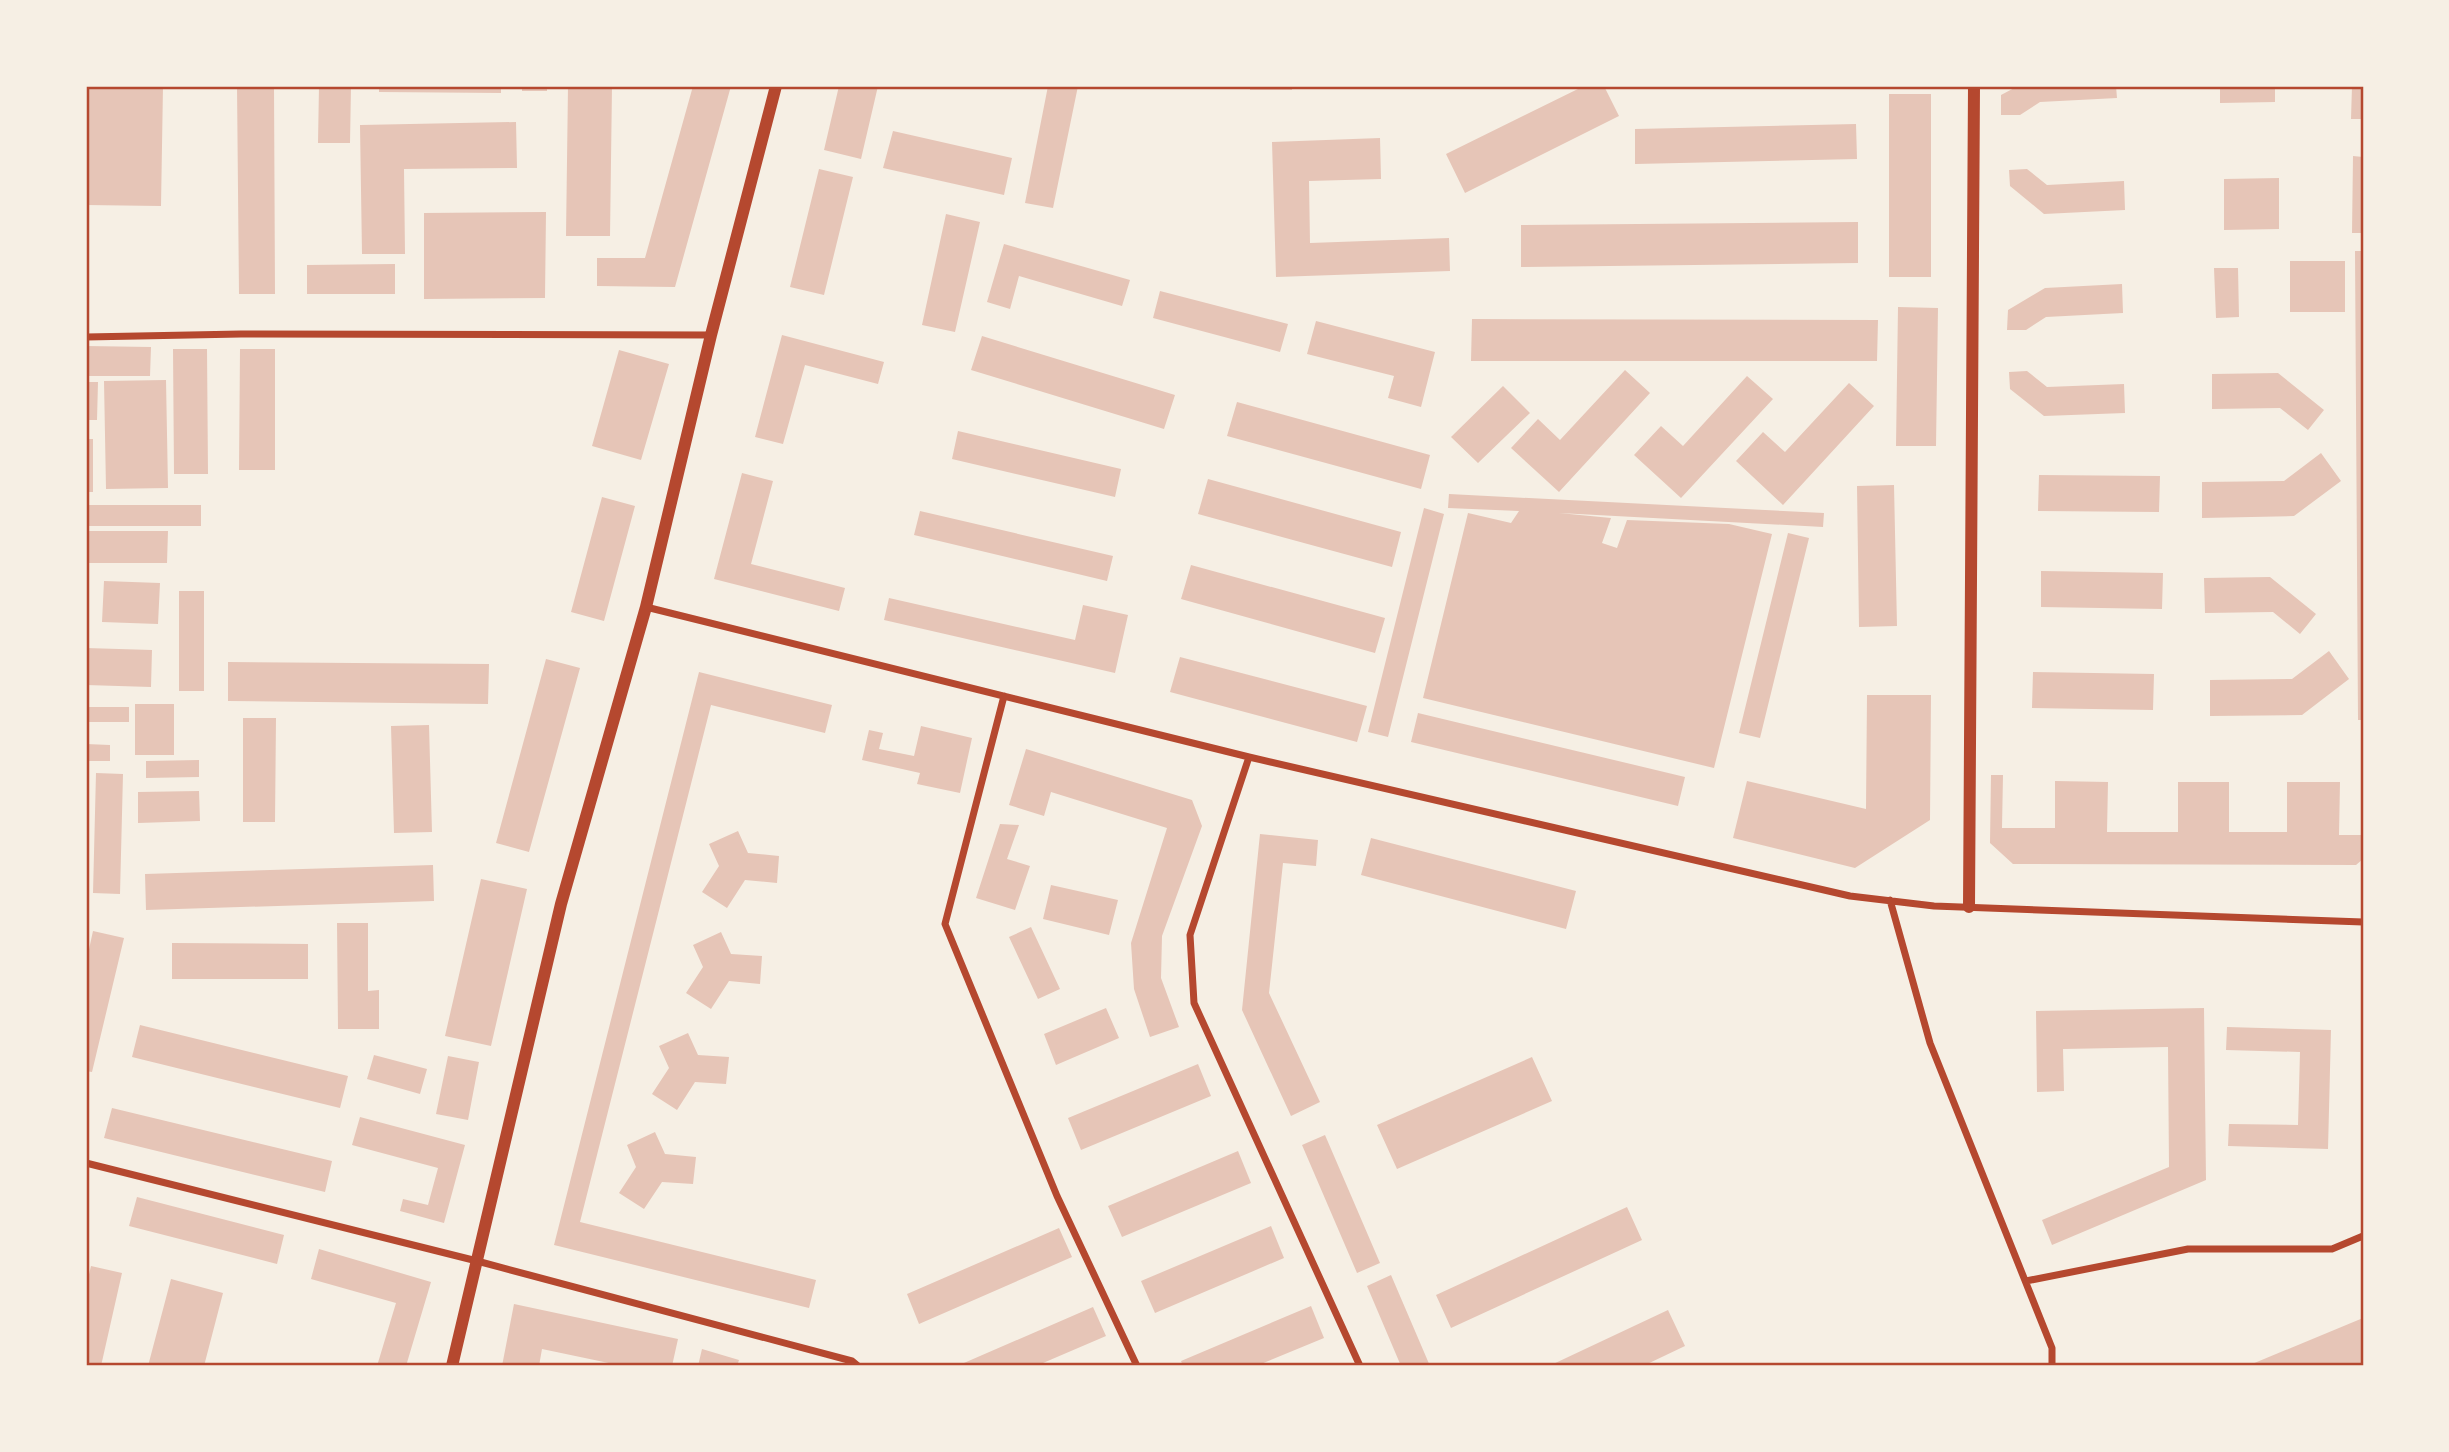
<svg xmlns="http://www.w3.org/2000/svg" width="2449" height="1452" font-family="Lato,sans-serif">
<rect width="100%" height="100%" fill="#f6efe4"/>
<path fill="#e6c5b7" d="M86,86h77l-2,120 -75,-1z
M237,86h37l1,208h-36z
M319,86h32l-1,57h-32z
M379,86h122v7l-122,-1z
M522,86h25v5h-25z
M568,86h44l-2,150h-44z
M693,86h38l-56,201 -78,-1v-28h48z
M839,86h39l-17,73 -37,-9z
M1048,86h30l-25,122 -28,-5z
M1250,86h42v4h-42z
M1584,86h20l15,30 -154,77 -19,-39z
M2018,86h98l1,12 -77,4 -20,13h-19v-20z
M2220,86h55v16l-55,1z
M2352,86h11v33h-12z
M1889,94h42v183h-42z
M516,122l1,46 -113,1 1,85h-43l-2,-129z
M1856,124l1,35 -222,5v-35z
M893,131l119,27 -8,37 -121,-27z
M1380,138l1,41 -72,2 1,62 139,-5 1,33 -174,6 -4,-135z
M2353,156l10,1v76h-11z
M819,169l34,8 -29,118 -34,-8z
M2027,169l20,16 77,-4 1,29 -81,4 -34,-28 -1,-16z
M2279,178v51l-55,1v-51z
M546,212l-1,86 -121,1v-86z
M946,214l34,8 -25,110 -33,-7z
M1858,222v41l-337,4v-42z
M1004,244l126,36 -8,26 -103,-30 -9,33 -23,-7z
M2355,251h8v469h-5z
M2290,261h55v51h-55z
M395,264v30h-88v-29z
M2214,268h24l1,49 -23,1z
M2122,284l1,29 -77,4 -20,13h-19l1,-20 37,-22z
M1160,291l128,33 -8,28 -127,-34z
M1898,307l40,1 -2,138h-40z
M1472,319l406,1 -1,41h-406z
M1316,321l119,31 -14,55 -33,-9 6,-22 -87,-22z
M782,335l102,27 -6,22 -73,-19 -22,79 -28,-7z
M982,336l193,59 -11,34 -193,-59z
M86,346l65,1 -1,29h-64z
M173,349h34l1,125h-34z
M240,349h35v121h-36z
M619,350l50,14 -28,96 -49,-14z
M1625,370l25,23 -91,99 -48,-44 27,-29 22,21z
M2027,371l20,16 77,-3 1,29 -81,3 -34,-27 -1,-17z
M2278,373l46,37 -16,20 -28,-22 -68,1v-35z
M1747,376l26,23 -92,99 -47,-43 27,-29 22,20z
M166,380l2,108 -62,1 -2,-108z
M86,382h12l-1,38h-11z
M1849,383l25,23 -91,99 -47,-44 27,-29 22,20z
M1503,386l27,27 -52,50 -27,-26z
M1237,402l193,53 -9,34 -194,-53z
M958,431l163,38 -6,28 -163,-38z
M86,439h7v53h-7z
M2321,453l20,28 -47,35 -92,2v-36l82,-1z
M742,473l31,8 -22,83 94,24 -6,23 -125,-32z
M2039,475l121,1 -1,36 -121,-1z
M1208,479l193,53 -9,35 -194,-53z
M1894,485l3,141 -38,1 -2,-141z
M1449,494l375,19 -1,14 -264,-14 52,5 -9,25 15,5 10,-28 102,4 43,10 -58,234 -291,-70 45,-185 43,10 8,-12 -71,-3z
M602,497l33,9 -31,115 -33,-9z
M86,505h115v21h-115z
M1424,508l20,6 -56,223 -20,-5z
M920,511l193,45 -6,25 -193,-46z
M86,531h82l-1,32h-81z
M1788,533l21,5 -49,200 -21,-5z
M1191,565l194,53 -10,35 -194,-54z
M2041,571l122,2 -1,36 -121,-2z
M2270,577l46,37 -16,20 -27,-22 -68,1 -1,-35z
M104,581l56,2 -2,41 -56,-2z
M179,591h25v100h-25z
M889,598l186,42 8,-35 45,10 -13,58 -231,-53z
M86,648l66,2 -1,37 -65,-2z
M2329,651l20,28 -47,36 -92,1v-36l82,-1z
M1180,657l187,49 -10,36 -187,-50z
M546,659l34,9 -51,184 -33,-9z
M228,662l261,2 -1,40 -260,-3z
M699,672l133,33 -7,28 -114,-28 -131,517 236,58 -7,28 -255,-63z
M2033,672l121,2 -1,36 -121,-2z
M1867,695h64l-1,125 -75,48 -122,-30 14,-57 119,28z
M135,704h39v51h-39z
M86,707h43v15h-43z
M1418,713l267,64 -7,29 -267,-64z
M243,718h33l-1,104h-32z
M429,725l3,107 -38,1 -3,-107z
M921,726l51,12 -12,55 -43,-9 3,-11 -58,-13 7,-30 14,3 -4,16 35,7z
M86,744l24,1v16h-24z
M1026,749l166,51 10,26 -40,110 -1,42 18,49 -29,10 -16,-48 -3,-46 36,-115 -116,-36 -7,24 -35,-11z
M199,760v17l-53,1v-17z
M96,773l27,1 -3,120 -27,-1z
M1991,775h12l-1,53h53v-47l53,1 -1,50h71v-50h51v50h58v-50h53l-1,53h24v24l-7,6 -343,-1 -23,-21z
M199,791l1,30 -62,2v-31z
M1000,824l19,1 -12,34 23,7 -15,44 -39,-12z
M738,831l10,22 31,3 -2,27 -32,-3 -18,28 -25,-16 17,-26 -10,-22z
M1260,834l58,6 -2,26 -33,-3 -14,130 51,109 -29,14 -49,-106z
M1371,838l205,53 -10,38 -205,-54z
M433,865l1,36 -288,9 -1,-36z
M481,879l46,10 -36,157 -46,-10z
M1051,885l67,15 -9,35 -66,-16z
M337,923h31v68l11,-1v39h-41z
M1031,927l29,62 -22,10 -29,-62z
M93,931l31,7 -32,134 -6,-1v-108z
M721,932l10,22 31,2 -2,28 -31,-3 -18,28 -25,-16 17,-26 -10,-22z
M172,943l136,1v35h-136z
M1106,1008l13,30 -63,27 -12,-31z
M2204,1008l2,172 -154,65 -10,-25 127,-53 -1,-120 -105,2 1,42 -27,1 -1,-81z
M140,1025l208,51 -8,32 -208,-51z
M2227,1027l104,3 -3,119 -100,-3 1,-22 69,1 2,-73 -74,-2z
M688,1033l10,22 31,2 -3,27 -31,-2 -18,28 -25,-16 17,-26 -10,-22z
M374,1055l53,14 -7,25 -53,-15z
M448,1056l31,6 -11,58 -32,-6z
M1532,1057l20,44 -155,68 -20,-44z
M1198,1064l13,32 -130,54 -13,-32z
M112,1108l220,53 -7,31 -221,-54z
M360,1117l105,28 -21,78 -44,-12 3,-12 25,6 10,-37 -86,-23z
M655,1132l10,22 31,3 -3,27 -31,-2 -18,27 -25,-16 17,-26 -9,-22z
M1325,1135l55,128 -23,10 -55,-128z
M1238,1151l13,32 -129,54 -14,-31z
M137,1197l147,38 -7,29 -148,-38z
M1627,1207l15,33 -191,88 -15,-33z
M1271,1226l13,32 -129,55 -14,-32z
M1059,1228l13,29 -153,67 -12,-30z
M319,1249l112,33 -25,84h-29l19,-63 -85,-24z
M91,1266l31,7 -21,93h-15v-79z
M1391,1275l39,91h-29l-34,-80z
M171,1279l52,14 -19,73h-56z
M514,1304l164,35 -6,27h-49l-81,-17 -3,17h-37z
M1311,1306l13,32 -68,28h-73l-2,-5z
M1093,1307l13,29 -70,30h-79z
M1668,1310l17,36 -42,20h-94z
M2363,1318v48h-110l-1,-2z
M702,1349l37,11 -2,6h-39z"/>
<g fill="none" stroke-linecap="round" stroke-linejoin="round">
<path stroke="#b5482f" stroke-width="7" d="M86,337l155,-3 470,1
M646,607l603,150 601,139 84,10 429,16
M1004,696l-59,228 112,272 80,170
M1249,757l-59,178 4,68 166,363
M1890,900l40,143 122,305v18
M86,1163l391,98 375,100 6,5
M2026,1281l162,-32h144l31,-13"/>
<path stroke="#b5482f" stroke-width="12" d="M1969,907l5,-821
M452,1366l109,-462 85,-297 65,-272 65,-249"/>
</g>
<rect width="2449" height="1452" fill="none" stroke="#f6efe4" stroke-width="175"/>
<rect x="88" y="88" width="2274" height="1276" fill="none" stroke="#b5482f" stroke-width="2.5"/>
</svg>
